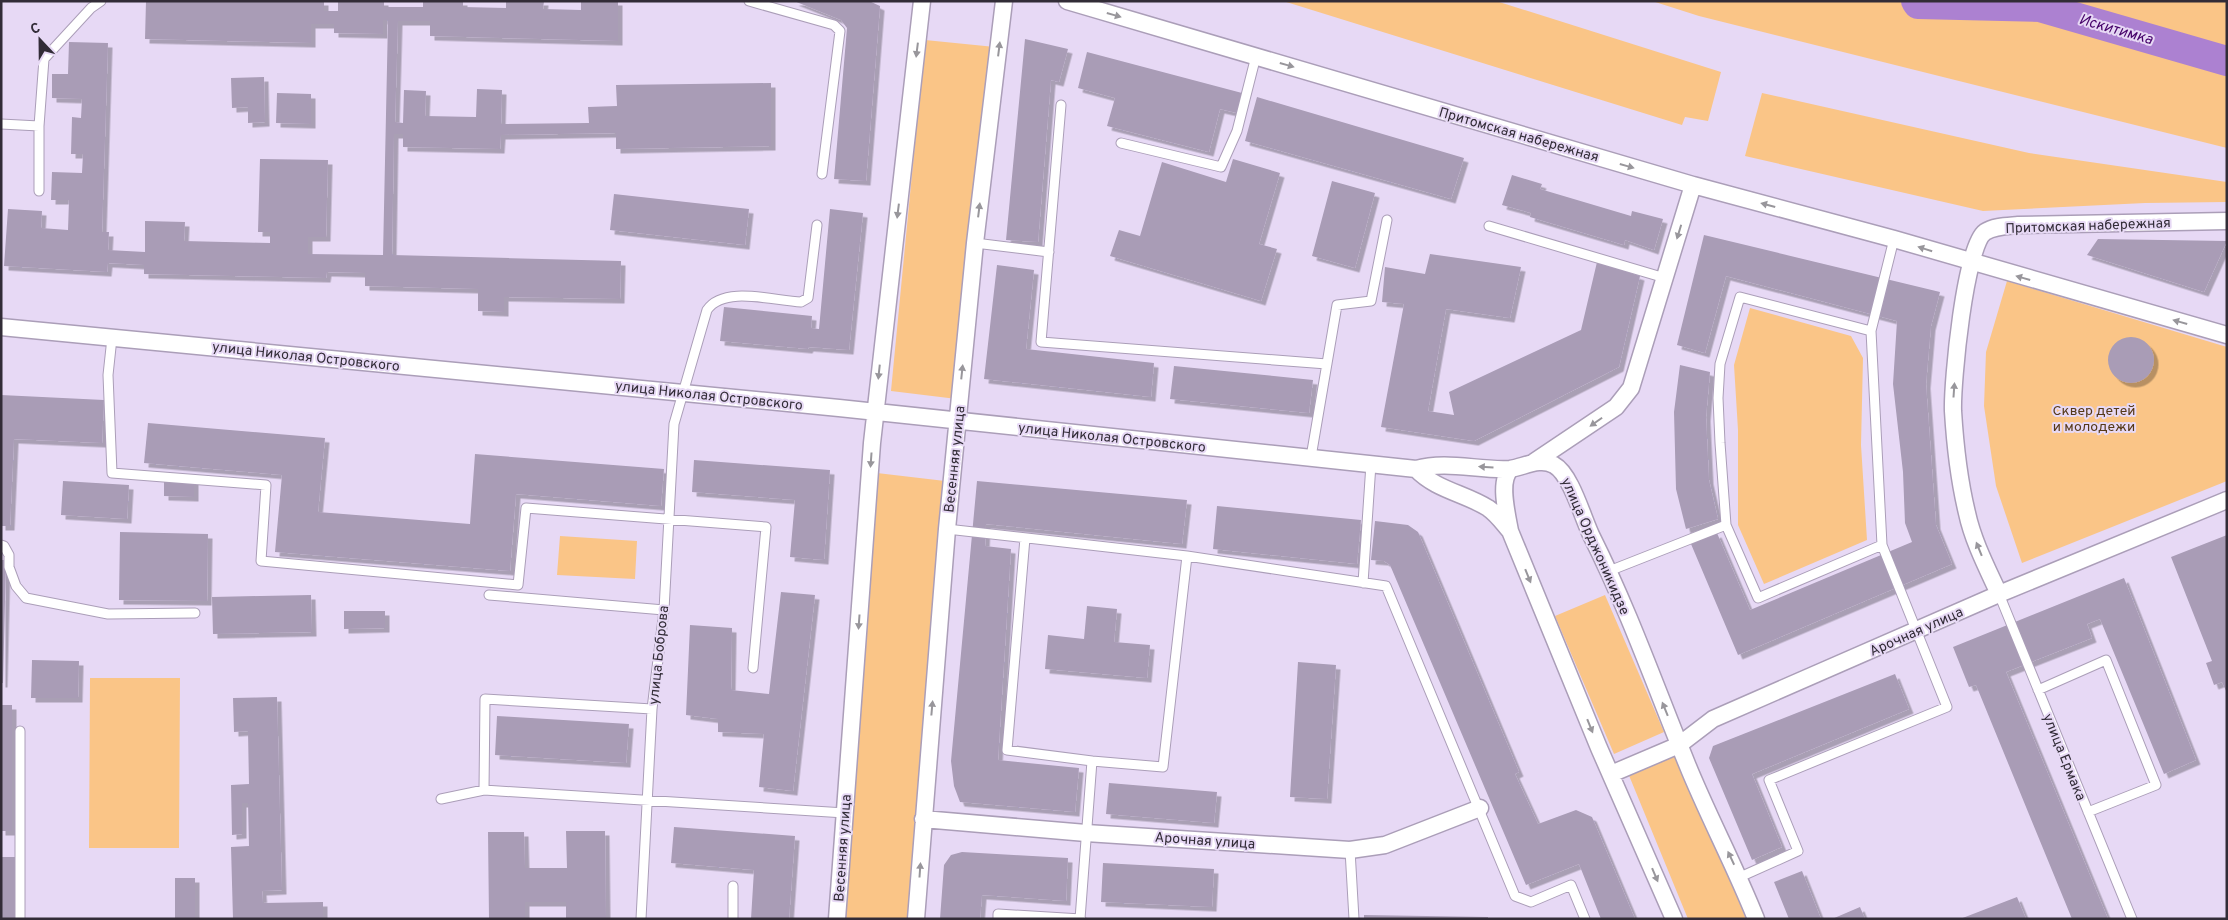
<svg xmlns="http://www.w3.org/2000/svg" width="2228" height="920" font-family="Overpass,sans-serif">
<defs>
<filter id="shadow"><feDropShadow dx="4.5" dy="4.5" stdDeviation="0" flood-color="#0004"/></filter>
</defs>
<rect width="100%" height="100%" fill="#e7d9f5"/>
<path fill="#fac587" d="M1283,1h213l225,71 -13,49 -23,-4 -3,8z
M1652,1h575v147l-528,-132z
M925,40l70,7 -30,353 -74,-9z
M1762,93l267,60 198,29v20l-82,1 -162,8 -238,-55z
M2007,281l220,66v134l-205,82 -26,-77 -12,-80 2,-54z
M1750,308l101,28 12,22 -2,87 6,95 -103,44 -26,-59v-95l-4,-65z
M877,473l68,8 -36,438h-69z
M560,536l77,5 -2,38 -78,-4z
M1605,595l59,137 -50,22 -59,-138z
M90,678h90l-1,170h-90z
M1678,753l68,166h-58l-60,-146z"/>
<g fill="none" stroke-linecap="round" stroke-linejoin="round">
<path stroke="#ac81d1" stroke-width="30" d="M1916,1l2,3 122,3 187,54"/>
</g>
<path fill="#a99cb6" filter="url(#shadow)" d="M146,1h178v10h14v-10h46v6h39v-6h40v6l43,1v-7h38l-1,8 38,1v-9h37v40l-188,-5v-15h-32l-3,101 8,1 1,-33 22,1 -1,25 51,1 1,-28 25,1 -1,34 88,-1 -1,-16 29,-1 -1,-21 155,-2v63l-155,3v-16l-115,2 -1,14 -97,-2v-13h-9l-2,121 229,6 -1,38 -116,-2v15l-26,-1v-22l-113,-3v-13l-38,-1 -1,6 -182,-4v-9l-36,-2 -1,9 -103,-6 4,-57 34,2 -1,17 27,2 1,-30h-18l1,-28 30,1 1,-19h-12l1,-37 9,1 1,-19 -30,-1v-24h16l1,-32 39,1 -6,189h7l-1,18 37,2v-31l40,1 -1,19 86,2v-11h-12l2,-73 68,1 -2,77h-18v17l75,1 5,-235h-5v14l-49,-1v-9h-23v19l-166,-4z
M794,1h75l11,5 -14,175 -32,-2 13,-151 -6,-8z
M1025,39l43,10 -9,33 -8,-2 -13,162 -32,-2z
M1087,52l155,41 -5,20 -17,-4 -11,43 -102,-26 8,-28 -37,-10z
M264,77l1,45 -17,1v-16l-16,1 -1,-30z
M277,93l34,1v30l-35,-1z
M1257,97l207,61 -13,41 -206,-58z
M1233,159l47,14 -21,71 18,5 -16,52 -151,-45 9,-26 21,6 22,-74 64,20z
M1512,175l30,9 -2,5 91,27 1,-5 31,8 -9,31 -29,-10 -1,5 -94,-28 1,-4 -29,-8z
M1332,181l43,12 -20,75 -43,-12z
M614,194l135,15 -4,36 -135,-15z
M830,209l33,4 -14,137 -40,-3 -1,2 -88,-8 4,-34 88,9 -1,12 8,1z
M1704,235l236,57 -9,34 -5,58 10,141 16,39 -214,91 -47,-111 26,-11 33,77 162,-68 -7,-19 -2,-51 -10,-88 4,-63 -171,-45 -21,77 -28,-8z
M2098,239l129,2 -23,51 -117,-37z
M1430,254l91,13 -11,51 -64,-9 -18,102 26,4 -5,-23 132,-62 16,-68 43,14 -21,91 -145,74 -93,-14 23,-123 -22,-2 3,-35 40,7z
M997,265l37,5 -8,79 128,14 -3,34 -167,-18z
M2108 360a23 23 0 1 1 46 0a23 23 0 1 1-46 0Z
M1680,365l30,7 -4,45 3,63 9,39 -32,10 -10,-40 -2,-77z
M1174,366l139,14 -4,33 -139,-14z
M1,395l103,5 -2,43 -88,-4 -4,87h-9z
M148,423l177,15 -7,74 152,12 5,-70 189,15 -3,37 -145,-12 -6,77 -235,-19 7,-77 -138,-12z
M694,460l136,10 -6,90 -34,-3 5,-57 -103,-8z
M164,479l30,1v17l-30,-1z
M63,481l66,4 -2,34 -66,-4z
M977,481l210,19 -5,44 -196,-20 -1,22 26,3 -13,211 81,8 -4,44 -115,-10 -6,-16 -3,-25z
M1217,506l144,14 -4,44 -144,-15z
M1375,521l33,4 10,7 101,240 -4,2 23,50 38,-14 16,7 43,102h-34l-22,-55 -53,21 -136,-320 -6,-4 -13,-1z
M120,532l88,2 -1,67 -88,-1z
M2227,535v158l-5,-11 -8,3 -8,-22 6,-2 -41,-104z
M1,560h5l-3,123h-2z
M2124,578l72,182 -32,14 -64,-155 -13,5 5,14 -86,34 102,247h-36l-96,-234 -7,2 -16,-40z
M781,592l34,3 -22,196 -34,-4 5,-53 -46,-2v-13l-32,-4 4,-90 42,3 -1,62 38,4z
M311,595l1,37 -99,2 -1,-37z
M1087,606l30,3 -3,33 36,3 -3,33 -102,-9 3,-34 36,4z
M344,611h41v17l-41,1z
M32,660l47,1 -1,37h-47z
M1298,662l38,3 -9,134 -37,-2z
M1895,674l14,35 -157,65 30,73 -30,13 -43,-102 4,-12z
M277,697l5,193 -20,1 1,12 60,-1v17h-90l-2,-72 18,-1 -1,-43h-6v31l-10,1 -1,-50 18,-1 -1,-53 -14,1 -1,-34z
M1,705h11v126h-11z
M497,716l132,8 -3,39 -131,-8z
M1109,783l108,9 -3,31 -108,-9z
M674,827l121,9 -6,83h-38l3,-49 -83,-7z
M566,831h39l1,88h-40v-17h-41v17h-36l-1,-87h36l1,36h42z
M962,852l106,6 -2,43 -84,-6 -2,24h-40l4,-54 7,-10z
M1,857h14l1,62h-15z
M1103,863l111,6 -2,38 -111,-5z
M1802,871l19,48h-32l-15,-37z
M175,878h20v41h-20z
M2017,897l9,22h-66z
M1860,907l5,12h-33z
M1364,915l124,2v2h-124z"/>
<g fill="none" stroke-linecap="round" stroke-linejoin="round">
<defs>
<path id="lane" d="M749,1l85,24 6,6 -18,143
M1061,105l-20,237 286,22
M1,124l38,2 5,-67 47,-51 10,-7
M39,126v65
M1121,143l100,24 16,-36 19,-75
M1489,226l176,52
M975,243l74,9
M1740,297l131,34 11,214 -124,53 -32,-73 -6,-82 -2,-45 2,-34z
M1871,331l23,-92
M112,338l-4,37 4,98 154,12 -5,76 257,24 8,-77 240,19 -13,141
M1311,457l26,-152 34,-4 16,-81
M947,529l240,27 199,30 129,310 16,6 40,-17 14,34
M1025,538l-18,212 85,11 -12,158
M1,545l3,1 5,9v12l7,19 10,12 82,16 87,-1
M1609,571l117,-46
M1363,583l8,-119
M1999,594l133,325
M489,595l175,15
M2038,690l68,-30 50,125 -68,27
M1092,761l71,6 24,-211
M484,790l1,-91 167,10
M441,799l43,-9 361,23
M1350,850l4,69
M1740,877l58,-26 -29,-71 178,-73 -65,-162
M20,919v-188
M641,919l11,-210 12,-99 10,-186 33,-114c17,-25 67,-9 94,-8l7,-4 9,-73
M733,919v-33
M998,919v-5l83,5"/>
<path id="street" d="M1067,1l626,184 201,54 333,96
M1,327l838,81 577,61c31,-9 63,2 94,0 14,-2 30,-12 44,-4 17,9 29,54 38,72 37,74 64,151 95,227 21,52 48,102 69,155
M1534,462l82,-55 15,-19 62,-203
M1416,469c20,21 48,24 72,39 9,6 15,15 22,23l89,217 75,171
M1510,531c-3,-17 -12,-51 1,-62
M1999,594c-12,-26 -26,-53 -32,-81 -8,-33 -12,-69 -14,-102 -1,-28 12,-165 32,-179 9,-6 22,-6 33,-7l209,-4
M1611,774l68,-29 34,-26 286,-125 228,-94
M923,819l163,14 264,17 35,-5 95,-37
M837,919l35,-476 50,-442
M916,919l31,-390 28,-286 29,-242"/>
</defs>
<use href="#lane" stroke="#ab9eb8" stroke-width="11"/>
<use href="#street" stroke="#ab9eb8" stroke-width="19"/>
<use href="#lane" stroke="#fff" stroke-width="9"/>
<use href="#street" stroke="#fff" stroke-width="16"/>
</g>
<defs><path id="oneway-solid" d="M-6-.8H1V-3.2L6.5 0L1 3.2V.8H-6Z" transform="scale(1.25)"/></defs>
<g fill="#98969b">
<use href="#oneway-solid" transform="translate(1114 15) rotate(16)"/>
<use href="#oneway-solid" transform="translate(999 49) rotate(-83)"/>
<use href="#oneway-solid" transform="translate(917 50) rotate(97)"/>
<use href="#oneway-solid" transform="translate(1287 65) rotate(16)"/>
<use href="#oneway-solid" transform="translate(1627 166) rotate(16)"/>
<use href="#oneway-solid" transform="translate(1768 205) rotate(-165)"/>
<use href="#oneway-solid" transform="translate(979 210) rotate(-83)"/>
<use href="#oneway-solid" transform="translate(898 211) rotate(97)"/>
<use href="#oneway-solid" transform="translate(1679 232) rotate(107)"/>
<use href="#oneway-solid" transform="translate(1925 249) rotate(-163)"/>
<use href="#oneway-solid" transform="translate(2023 278) rotate(-164)"/>
<use href="#oneway-solid" transform="translate(2180 322) rotate(-164)"/>
<use href="#oneway-solid" transform="translate(879 372) rotate(96)"/>
<use href="#oneway-solid" transform="translate(962 372) rotate(-84)"/>
<use href="#oneway-solid" transform="translate(1954 390) rotate(-86)"/>
<use href="#oneway-solid" transform="translate(1596 422) rotate(145)"/>
<use href="#oneway-solid" transform="translate(871 460) rotate(94)"/>
<use href="#oneway-solid" transform="translate(1486 467) rotate(-177)"/>
<use href="#oneway-solid" transform="translate(1979 549) rotate(-112)"/>
<use href="#oneway-solid" transform="translate(1528 576) rotate(68)"/>
<use href="#oneway-solid" transform="translate(859 622) rotate(94)"/>
<use href="#oneway-solid" transform="translate(932 708) rotate(-85)"/>
<use href="#oneway-solid" transform="translate(1665 709) rotate(-112)"/>
<use href="#oneway-solid" transform="translate(1590 726) rotate(68)"/>
<use href="#oneway-solid" transform="translate(1731 858) rotate(-115)"/>
<use href="#oneway-solid" transform="translate(920 870) rotate(-86)"/>
<use href="#oneway-solid" transform="translate(1655 875) rotate(67)"/>
</g>
<g text-anchor="middle" stroke-width="4" stroke-linejoin="round" paint-order="stroke">
<g font-size="14" fill="#322c37" stroke="#e7d9f5">
<text transform="translate(1519 134) rotate(16)" y="5">Притомская набережная</text>
<text transform="translate(2088 225) rotate(-2)" y="5">Притомская набережная</text>
<text transform="translate(306 356) rotate(6)" y="5">улица Николая Островского</text>
<text transform="translate(709 395) rotate(6)" y="5">улица Николая Островского</text>
<text transform="translate(1112 437) rotate(6)" y="5">улица Николая Островского</text>
<text transform="translate(954 459) rotate(-84)" y="5">Весенняя улица</text>
<text transform="translate(1596 546) rotate(66)" y="5">улица Орджоникидзе</text>
<text transform="translate(1916 631) rotate(-24)" y="5">Арочная улица</text>
<text transform="translate(658 655) rotate(-84)" y="5">улица Боброва</text>
<text transform="translate(2065 757) rotate(68)" y="5">улица Ермака</text>
<text transform="translate(1205 840) rotate(4)" y="5">Арочная улица</text>
<text transform="translate(842 848) rotate(-86)" y="5">Весенняя улица</text>
</g>
<g font-size="14" fill="#553917" stroke="#e7d9f5">
<text x="2094" y="415">Сквер детей<tspan x="2094" dy="16">и молодежи</tspan></text>
</g>
<g font-size="15" font-style="italic" fill="#450269" stroke="#e7d9f5">
<text transform="translate(2116 29) rotate(16)" y="5">Искитимка</text>
</g>
</g>
<rect width="2228" height="920" fill="none" stroke="#322c37" stroke-width="5"/>
<g transform="translate(40 40) rotate(338)" stroke="#e7d9f5" stroke-width="4" paint-order="stroke">
<path d="M0-4L9 19L0 12L-9 19Z" fill="#322c37"/>
<text y="-8" font-size="14" font-weight="bold" text-anchor="middle" fill="#322c37">С</text>
</g>
</svg>
